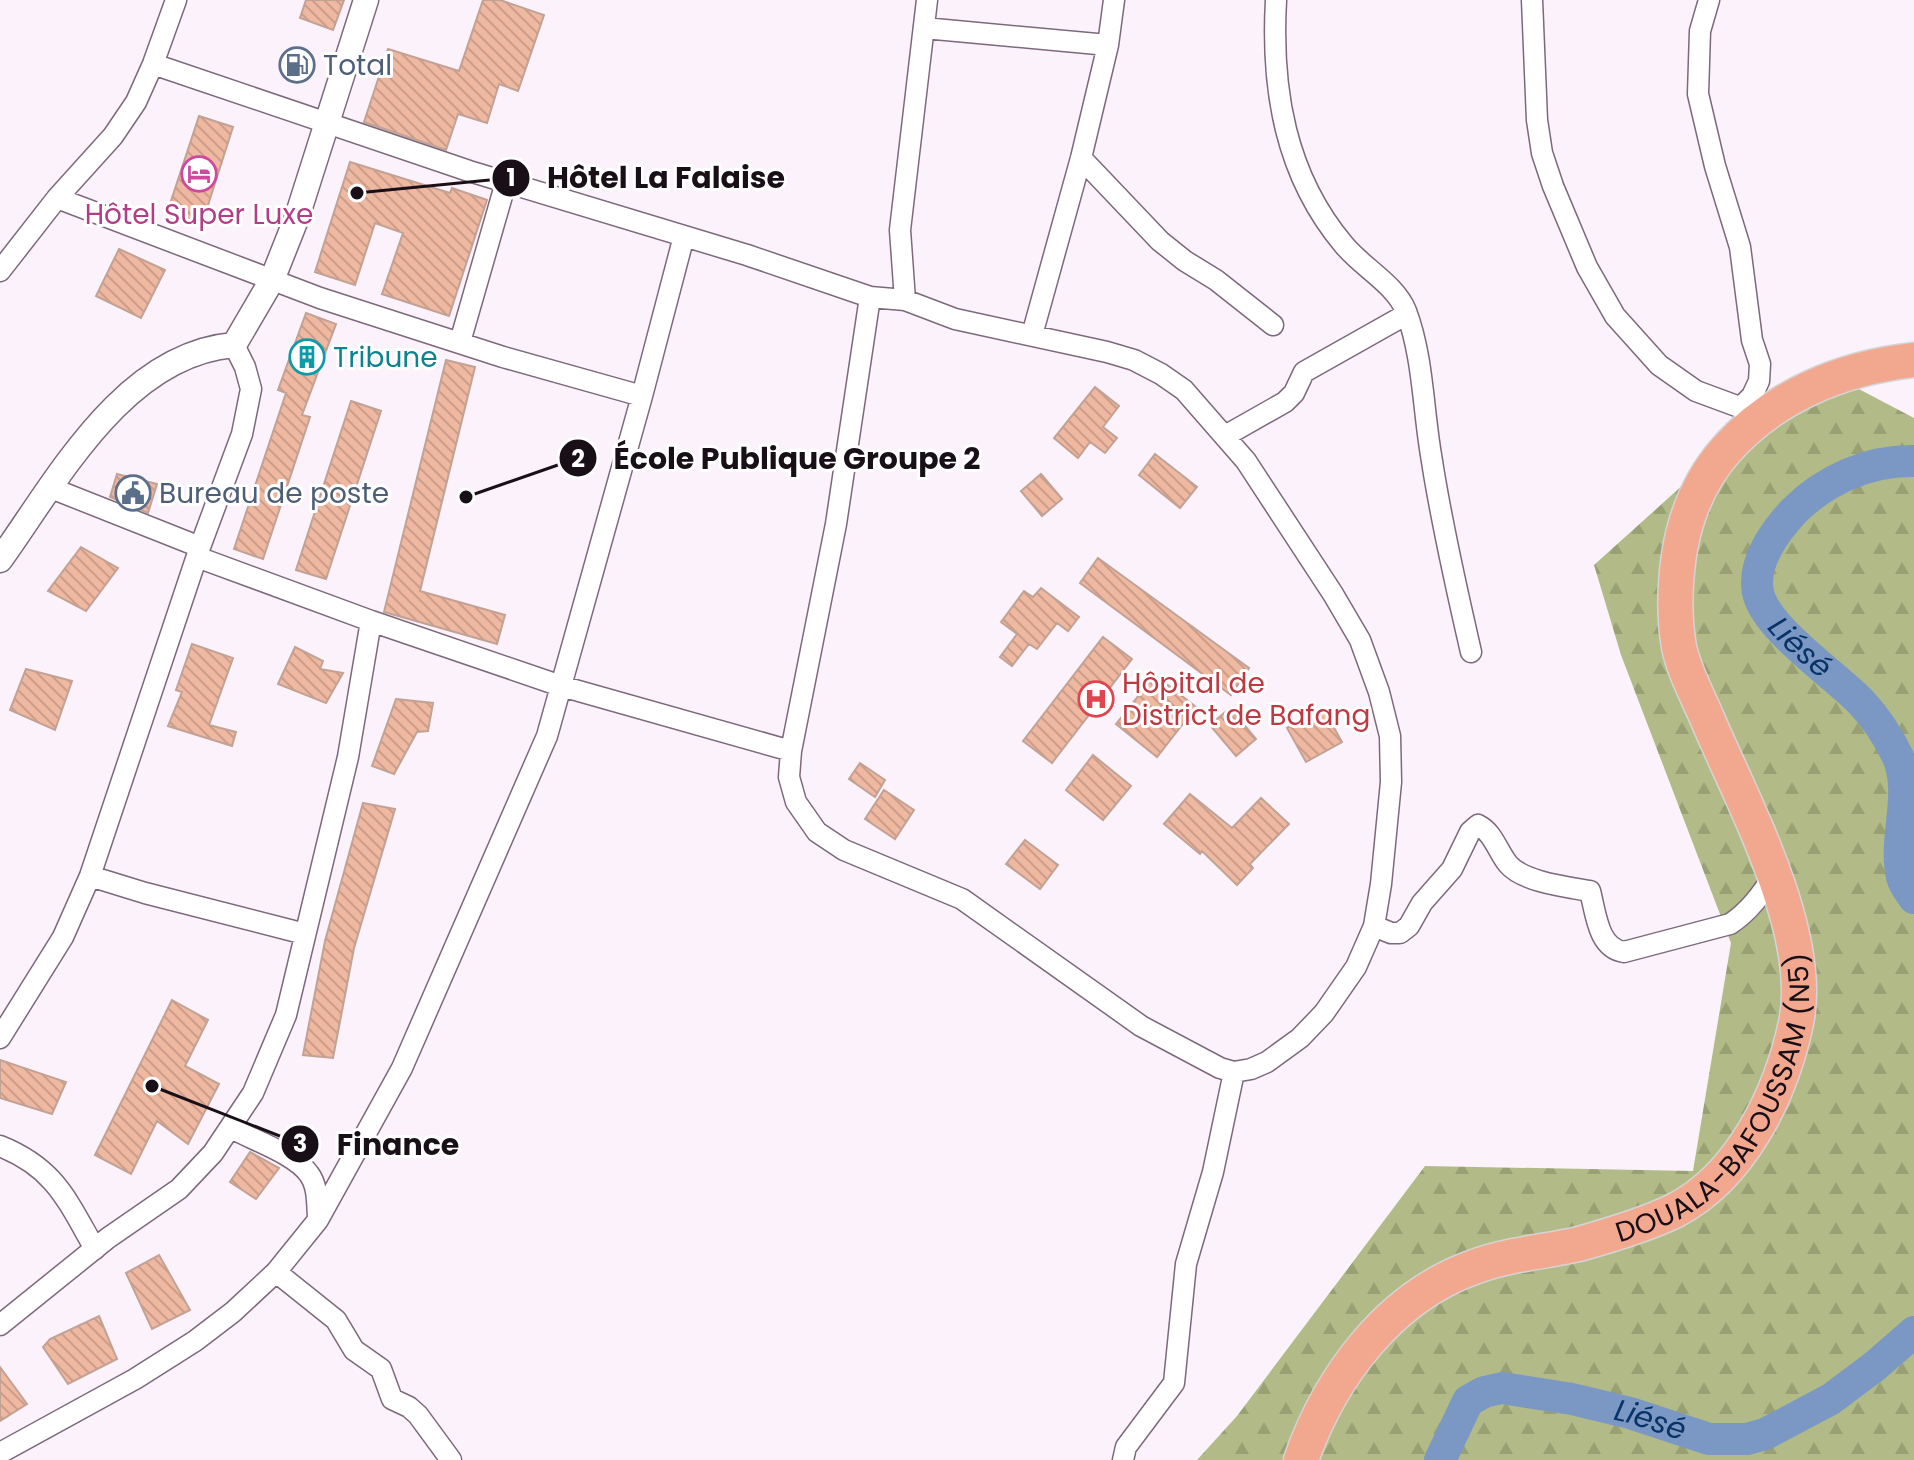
<svg xmlns="http://www.w3.org/2000/svg" width="1914" height="1460" font-family="Poppins,sans-serif">
<defs>
<pattern id="forest-firs" width="22" height="20" patternUnits="userSpaceOnUse" patternTransform="scale(2)"><rect width="22" height="20" fill="#b2bb87"/><path d="M5 1l3.5 6h-7zM16 11l3.5 6h-7z" fill="#98a074"/></pattern>
<pattern id="building-back-hatch" width="6" height="6" patternUnits="userSpaceOnUse" patternTransform="scale(2)"><rect width="6" height="6" fill="#efb8a1"/><path d="M-1 5l2 2M0 0l6 6M5-1l2 2" fill="none" stroke="#cc9d8a"/></pattern>
</defs>
<rect width="100%" height="100%" fill="#fcf2fb"/>
<path fill="url(#forest-firs)" d="M1815,366l99,52v1042h-717l40,-44 188,-250 268,5 38,-228 -110,-288 -27,-90z"/>
<g fill="none" stroke-linecap="round" stroke-linejoin="round">
<g stroke="#7a98c3" stroke-width="32">
<path id="s1" d="M1914,461c-45,-1 -89,19 -120,50 -19,20 -42,52 -36,81 6,35 77,83 103,110 16,17 27,34 37,55 16,39 -5,80 4,120 2,8 8,15 12,21"/>
<path id="s2" d="M1440,1460l28,-59 16,-9 18,-4 70,11 58,14 79,26h38l18,-5 66,-35 44,-33 39,-34"/>
</g>
</g>
<path fill="url(#building-back-hatch)" stroke="#c1a295" stroke-width="2" d="M306,0h38l-11,30 -33,-12z
M483,0h17l44,15 -26,76 -19,-7 -12,39 -29,-9 -12,36 -82,-28 24,-73 71,22z
M199,116l34,11 -32,100 -35,-11z
M350,162l100,31 2,-5 35,12 -38,116 -67,-22 21,-61 -28,-10 -20,62 -40,-13z
M119,249l46,21 -24,48 -45,-22z
M306,313l30,11 -34,91 8,2 -47,142 -29,-10 52,-156 -8,-3z
M446,360l29,7 -55,224 85,24 -8,29 -113,-32z
M1095,387l24,19 -16,21 14,11 -12,15 -15,-11 -12,16 -24,-20z
M351,401l30,10 -55,168 -30,-9z
M1155,454l42,33 -17,21 -41,-33z
M117,474l40,10 -9,29 -38,-16z
M1041,474l21,25 -20,17 -21,-25z
M81,547l37,21 -32,43 -38,-20z
M1098,558l151,110 -18,27 -151,-112z
M1041,588l38,29 -11,14 -11,-8 -20,26 -8,-5 -17,22 -12,-9 17,-23 -16,-12 23,-31 9,6z
M1103,637l29,22 -80,104 -29,-22z
M192,644l41,14 -24,67 27,7 -4,14 -64,-20 14,-34 -6,-2z
M295,647l28,14 -3,8 23,4 -17,30 -48,-19z
M26,669l46,12 -17,49 -45,-20z
M1155,675l41,32 -39,50 -41,-33z
M396,699l37,4 -5,28 -11,1 -23,42 -22,-8z
M1230,708l26,31 -20,17 -26,-31z
M1323,708l19,34 -36,20 -19,-34z
M1093,755l38,31 -28,34 -37,-30z
M860,763l25,17 -10,17 -26,-18z
M884,790l30,20 -19,29 -30,-20z
M1190,794l42,34 29,-30 28,26 -39,40 3,4 -16,17 -35,-34 -2,3 -36,-30z
M363,803l32,6 -41,139 -21,110 -30,-3 22,-114z
M1025,840l33,25 -18,24 -34,-25z
M172,1000l36,20 -23,46 34,18 -31,60 -31,-23 -26,53 -36,-19z
M0,1060l66,22 -14,32 -52,-16z
M250,1152l29,16 -23,31 -26,-17z
M159,1255l31,55 -38,19 -26,-56z
M99,1316l18,43 -49,25 -25,-37 7,-8z
M0,1367l27,37 -27,17z"/>
<g fill="none" stroke-linecap="round" stroke-linejoin="round">
<defs>
<path id="minor" d="M1276,0c-5,89 9,175 68,245 19,23 51,39 62,66 17,45 17,97 25,144 10,66 25,132 40,197
M1532,0l5,120 5,33 11,33 34,81 28,49 44,49 37,26 65,24
M1709,0l-9,31 -2,63 17,72 25,81 12,93 8,24 -1,17 -7,15 -12,12
M924,28l184,17
M153,64l316,107 278,84 123,42 35,3 50,19 152,33 27,8 27,14 23,16 62,71 87,133 27,46 19,52 11,44 1,46 -10,102 -7,42 -18,41 -32,46 -24,25 -33,24 -16,7 -17,3 -14,-4 -79,-42 -179,-127 -118,-49 -27,-18 -21,-30 -7,-25 2,-26 45,-227 34,-227
M1081,158l79,83 25,20 31,19 57,45
M57,198l263,100 183,59 139,39
M0,271l57,-73 56,-62 23,-34 17,-38 23,-64
M905,300l-5,-70 27,-230
M1032,335l49,-177 27,-113 6,-45
M460,342l46,-160
M1225,436l60,-34 9,-9 10,-21 103,-58
M51,488l149,59
M197,557l174,64 190,65 230,65
M90,876l55,17 160,41
M1374,926l17,7h9l9,-7 13,-23 30,-34 18,-37 8,-7c15,7 20,27 30,39 15,18 59,23 82,27 6,23 8,57 34,61l106,-28c20,-13 32,-31 45,-50
M0,1038l63,-101 27,-61 110,-329 42,-113 9,-45 -6,-22 -11,-22
M231,1128c22,12 64,26 78,46 9,12 8,29 9,43
M0,1146c55,22 67,54 95,103
M276,1272l60,48 18,30 27,19 11,30 17,8 9,8 33,45
M0,1325l108,-87 71,-49 34,-36 40,-60 33,-78 62,-258 23,-136
M0,1453l135,-74 60,-38 38,-29 43,-40 42,-52 84,-152 145,-332 95,-340 42,-160
M1123,1460l3,-13 48,-64 12,-119 27,-92 21,-100"/>
<path id="tertiary" d="M0,560c58,-81 124,-206 234,-215l38,-65 25,-63 69,-217"/>
<g id="trunk">
<path id="s3" d="M1301,1460c29,-83 88,-163 173,-193 34,-13 71,-15 105,-23 32,-9 66,-19 95,-33 67,-34 107,-117 122,-188 19,-90 -54,-222 -89,-305 -10,-23 -23,-47 -28,-71 -5,-29 -4,-64 0,-92 6,-39 20,-74 46,-104 48,-55 117,-83 189,-91"/>
</g>
</defs>
<use href="#minor" stroke="#7d687c" stroke-width="23"/>
<use href="#tertiary" stroke="#7d687c" stroke-width="27"/>
<use href="#trunk" stroke="#d5d4d5" stroke-width="37"/>
<use href="#minor" stroke="#fff" stroke-width="20"/>
<use href="#tertiary" stroke="#fff" stroke-width="24"/>
<use href="#trunk" stroke="#f2a88f" stroke-width="34"/>
</g>
<defs>
<symbol id="fuel-ring" viewBox="-11 -11 22 22"><circle r="9.5" fill="#fff" stroke="#5c6f8a" stroke-width="1.5"/><path d="M-5.5-6h7V0h2V4h1.3V-2.5L3-4.5l.8-.8L6-3V5H2.5V1h-1V6h-7ZM-4.2-4.7v3.2H.2V-4.7Z" fill="#5c6f8a"/></symbol>
<symbol id="hotel-ring" viewBox="-11 -11 22 22"><circle r="9.5" fill="#fff" stroke="#d1479c" stroke-width="1.5"/><path d="M-6-4.5h1.5V1H6V5H4.5V3h-9V5H-6ZM-4 0a1.8 1.8 0 1 1 3.6 0ZM.5 0V-2.5h3Q6-2.5 6 0Z" fill="#d1479c"/></symbol>
<symbol id="building-ring" viewBox="-11 -11 22 22"><circle r="9.5" fill="#fff" stroke="#0f9aa8" stroke-width="1.5"/><path d="M-4-6H4V6H1V3H-1V6H-4ZM-2.5-4.3h1.7v1.8h-1.7ZM.8-4.3h1.7v1.8H.8ZM-2.5-1h1.7V.8h-1.7ZM.8-1h1.7V.8H.8Z" fill="#0f9aa8"/></symbol>
<symbol id="civic-ring" viewBox="-11 -11 22 22"><circle r="9.5" fill="#fff" stroke="#5c6f8a" stroke-width="1.5"/><path d="M-.6-6.5H3V-4.5H.6V-3L4-1V1h2V6H-6V1h2V-1L-.6-3ZM-1.2 2.5V6h2.4V2.5Z" fill="#5c6f8a"/></symbol>
<symbol id="hospital-ring" viewBox="-11 -11 22 22"><circle r="9.5" fill="#fff" stroke="#e0444e" stroke-width="1.5"/><path d="M-5-5h3v3.5h4V-5h3V5h-3V1.5h-4V5h-3Z" fill="#e0444e"/></symbol>
</defs>
<g fill-rule="evenodd">
<use href="#fuel-ring" x="277" y="45" width="40" height="40"/>
<use href="#hotel-ring" x="179" y="154" width="40" height="40"/>
<use href="#building-ring" x="287" y="337" width="40" height="40"/>
<use href="#civic-ring" x="113" y="473" width="40" height="40"/>
<use href="#hospital-ring" x="1076" y="679" width="40" height="40"/>
</g>
<g text-anchor="middle" stroke-width="6" stroke-linejoin="round" paint-order="stroke">
<g font-size="28" fill="#4e5e75" stroke="#fff" text-anchor="start">
<text x="323" y="75">Total</text>
<text x="159" y="503">Bureau de poste</text>
</g>
<g font-size="28" fill="#b23c85" stroke="#fff">
<text x="199" y="224">Hôtel Super Luxe</text>
</g>
<g font-size="28" fill="#0d838f" stroke="#fff" text-anchor="start">
<text x="333" y="367">Tribune</text>
</g>
<g font-size="28" fill="#be3a42" stroke="#fff" text-anchor="start">
<text x="1122" y="693">Hôpital de<tspan x="1122" dy="32">District de Bafang</tspan></text>
</g>
<g font-size="28" fill="#180f17" stroke="#fff">
<text dy="10" stroke="none"><textPath href="#s3" startOffset="596">DOUALA-BAFOUSSAM (N5)</textPath></text>
</g>
<g font-size="30" font-style="italic" fill="#093367" stroke="#fff">
<text dy="10" stroke="none"><textPath href="#s1" startOffset="296">Liésé</textPath></text>
<text dy="10" stroke="none"><textPath href="#s2" startOffset="254">Liésé</textPath></text>
</g>
</g>
<path fill="none" stroke="#180f17" stroke-width="3" d="M357 193L511 178M466 497L578 458M152 1086L300 1144"/>
<g fill="#180f17" stroke="#fff" stroke-width="3">
<circle cx="357" cy="193" r="8"/>
<circle cx="466" cy="497" r="8"/>
<circle cx="152" cy="1086" r="8"/>
<circle cx="511" cy="178" r="20"/>
<circle cx="578" cy="458" r="20"/>
<circle cx="300" cy="1144" r="20"/>
</g>
<g font-size="24" text-anchor="middle" font-weight="bold" fill="#fff">
<text x="511" y="186">1</text>
<text x="578" y="467">2</text>
<text x="300" y="1152">3</text>
</g>
<g font-size="30" text-anchor="middle" font-weight="bold" fill="#180f17" stroke="#fff" stroke-width="6" stroke-linejoin="round" paint-order="stroke">
<text x="666" y="188">Hôtel La Falaise</text>
<text x="797" y="469">École Publique Groupe 2</text>
<text x="398" y="1155">Finance</text>
</g>
</svg>
